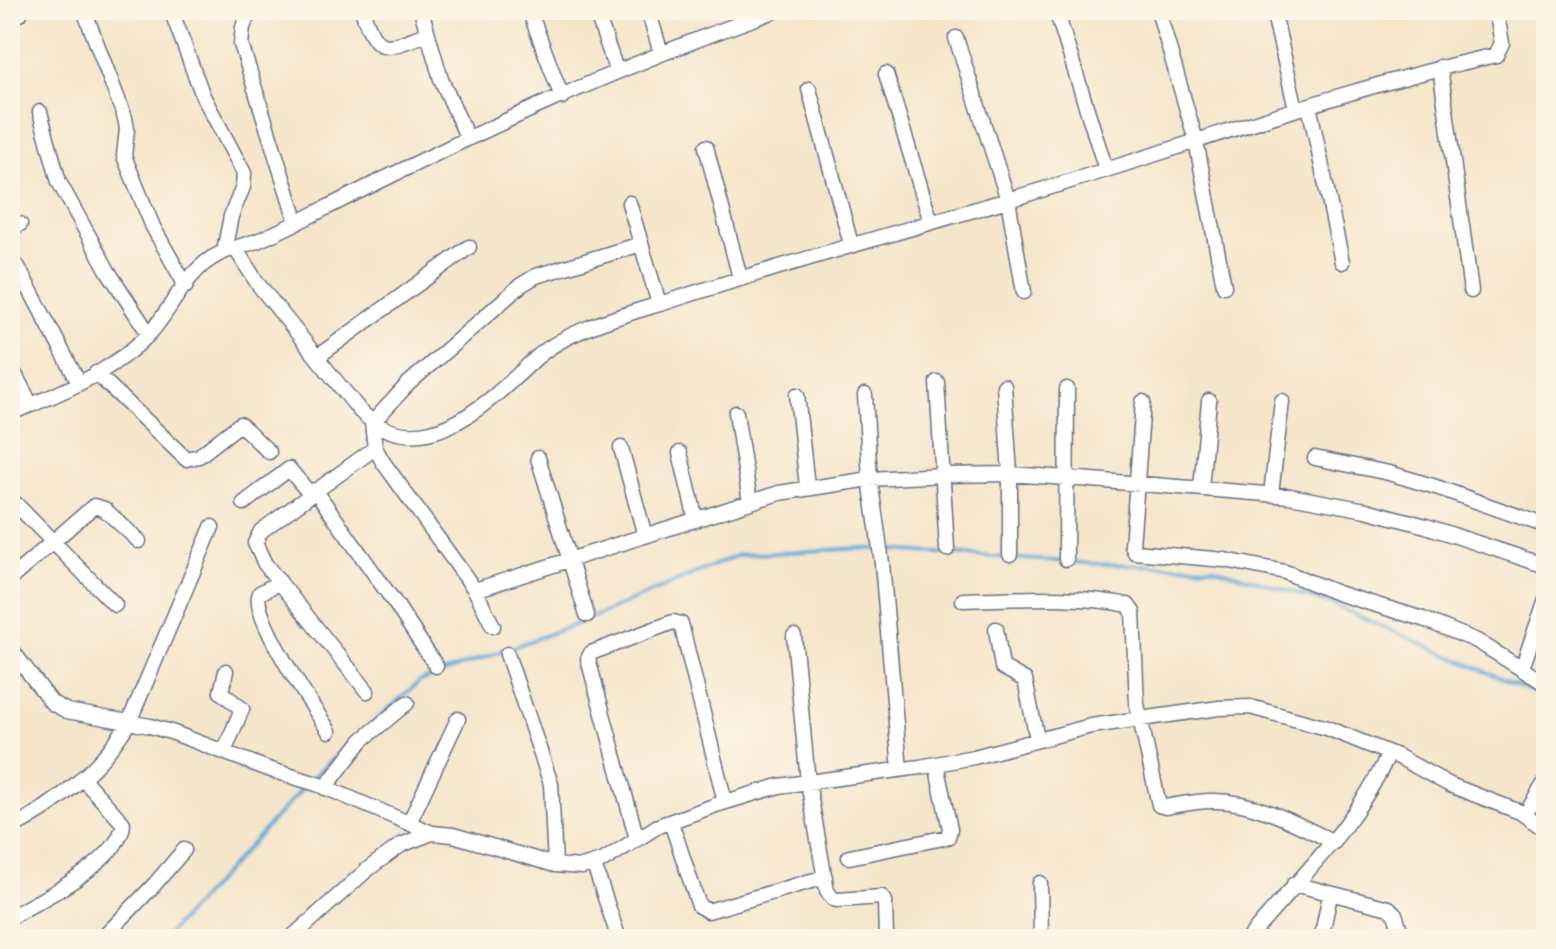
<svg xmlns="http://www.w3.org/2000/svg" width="1556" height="949" font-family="Sriracha,sans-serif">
<rect width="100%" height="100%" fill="#fcf5e5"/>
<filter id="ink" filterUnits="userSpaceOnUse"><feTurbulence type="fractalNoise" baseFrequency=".0125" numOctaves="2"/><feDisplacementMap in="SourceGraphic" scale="16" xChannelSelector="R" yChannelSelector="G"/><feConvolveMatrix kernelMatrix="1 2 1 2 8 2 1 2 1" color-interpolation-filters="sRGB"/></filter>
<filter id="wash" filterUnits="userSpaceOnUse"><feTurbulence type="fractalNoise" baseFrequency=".006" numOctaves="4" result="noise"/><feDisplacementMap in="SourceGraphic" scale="32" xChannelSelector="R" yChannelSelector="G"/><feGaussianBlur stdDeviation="1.8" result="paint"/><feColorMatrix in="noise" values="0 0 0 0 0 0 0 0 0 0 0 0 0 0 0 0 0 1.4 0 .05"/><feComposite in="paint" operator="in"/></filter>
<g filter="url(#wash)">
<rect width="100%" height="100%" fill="#f5e5ca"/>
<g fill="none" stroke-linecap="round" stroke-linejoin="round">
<path stroke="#65a9da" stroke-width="4" d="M374,722l46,-41 162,-59 156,-67 123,-7 239,16 112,3 119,37 215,94
M312,778l46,-43
M163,939l143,-154"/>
</g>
</g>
<g filter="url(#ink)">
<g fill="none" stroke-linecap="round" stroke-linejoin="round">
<defs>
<path id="minor" d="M84,10l41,108 2,11 -3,27 29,71 33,59
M171,10l32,86 41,77 -1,14 -12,29 -7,35
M250,10l-7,17 -2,17 56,179
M362,10c16,49 23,38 65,24
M421,10l20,69 26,58
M529,10l33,87
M648,10l13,43
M1056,10l50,160
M1158,10l38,131 28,145
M1273,10l23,99
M596,12l21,60
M10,15l10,-1
M956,38l52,162 16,92
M1440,67l31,224
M886,74l45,148
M809,89l42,155
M1309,105l33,157
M40,112l19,70 49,89 41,63
M706,147l34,131
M629,203l30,101
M10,229l10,-5
M235,248l23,36 102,127c62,61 131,-11 176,-53 36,-32 101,-46 146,-61 106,-34 214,-64 322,-96 164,-47 324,-109 492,-146l6,-12 -6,-33
M18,267l61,116
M317,357l152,-110
M10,365l21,40
M96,373l90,86 13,-3 41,-32 29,28
M937,382l10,167
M1004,386l6,88v80
M797,395l10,92
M865,395l5,84 12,84 18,207
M1143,402l-11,144 3,6 90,8 60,12 52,21 86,26 54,22 69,43
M10,413c49,-18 104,-42 141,-81 20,-23 35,-58 61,-74 14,-9 30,-12 45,-17 19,-8 37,-17 55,-26 152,-77 305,-149 466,-205
M736,413l14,89
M621,448l24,88
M680,453l16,67
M538,458l49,157
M1315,458l74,15 47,14 110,39
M1201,488l8,-87
M315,490l80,113 41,63
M1271,494l11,-93
M10,498l105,107
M244,503l45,-34 21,25
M1066,559l1,-170
M10,579l84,-73 10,3 35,32
M280,582l-20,11c-12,20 55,117 69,138
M475,590l304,-97 91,-14 73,-4 67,-1 57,4 223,18 76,14 60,16 120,40
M963,600c55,-1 111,-6 165,5l5,7 4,92 22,101 7,2c16,-3 33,-7 50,-6 42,1 80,23 118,41
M493,626l-18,-36 -92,-128 -8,-14 -3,-25 36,-39 113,-99 15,-9 105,-32
M996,629l6,38 23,13 12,59
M794,636l14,146 19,109 6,8 4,1 45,-3 3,4 1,38
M10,648l42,55 15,8 83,15 24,7 94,36 49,15 115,49
M507,654l44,130 4,81
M1522,668l24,-69
M367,691l-102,-127 -10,-21 6,-12 114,-83
M224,752l18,-43 -21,-17 5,-21
M325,788l37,-48 45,-37
M1525,815l21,-34
M671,822l28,84 9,5 117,-34
M409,823l49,-104
M10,828c47,-23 92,-61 119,-106l83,-195
M637,839l-49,-180 3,-6 82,-31 8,2 44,178
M849,857l99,-20 2,-8 -14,-65
M594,865l25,74
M1040,883l1,56
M1294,884l95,24 6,6 8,25
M10,917c29,-16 112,-56 113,-94l-41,-45
M102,939l52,-54 30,-35
M290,939l78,-70 33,-24 31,-12 21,2 102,30 27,2 22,-7 54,-34 61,-22 60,-18 141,-19 54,-10 117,-31 128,-18 31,-1 77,21 72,29 51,28 70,27 26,18
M1248,939c50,-60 109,-114 141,-186
M1321,939l9,-44"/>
</defs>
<use href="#minor" stroke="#676f84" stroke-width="17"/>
<use href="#minor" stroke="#fff" stroke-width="14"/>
</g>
</g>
<rect width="1556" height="949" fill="none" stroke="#fcf5e5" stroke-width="40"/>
</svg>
